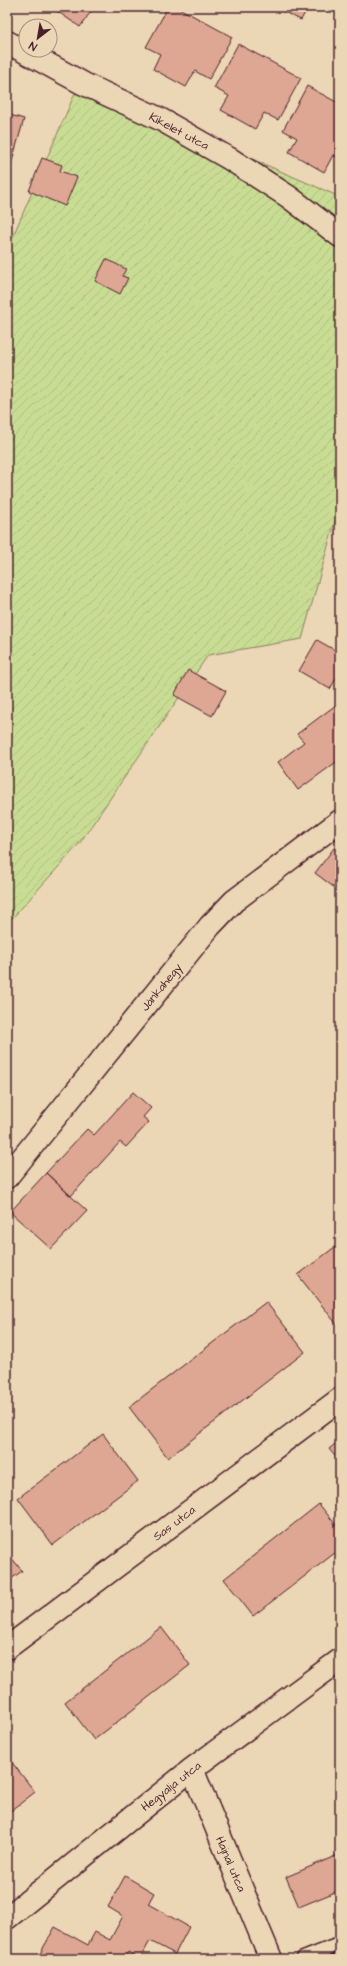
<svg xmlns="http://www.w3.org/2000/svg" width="347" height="1966" font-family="'Architects Daughter',sans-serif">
<defs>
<pattern id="garden-furrows" width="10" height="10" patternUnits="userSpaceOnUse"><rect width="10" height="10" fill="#c8dd93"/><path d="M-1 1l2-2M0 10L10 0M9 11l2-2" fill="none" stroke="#adbd7f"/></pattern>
</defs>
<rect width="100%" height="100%" fill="#ebd6b5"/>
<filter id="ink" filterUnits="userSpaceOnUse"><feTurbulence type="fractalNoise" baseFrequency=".025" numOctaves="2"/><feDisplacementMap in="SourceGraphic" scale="8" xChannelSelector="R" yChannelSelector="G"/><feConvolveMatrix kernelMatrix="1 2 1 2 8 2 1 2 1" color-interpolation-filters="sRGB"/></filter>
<g filter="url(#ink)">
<path fill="url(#garden-furrows)" stroke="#897e5f" d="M79,84l261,113v306l-38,136 -94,16 -129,189 -72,80v-674z"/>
<path fill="#dda793" stroke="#4a1f2b" d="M51,7h43l-14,20z
M168,7h9l55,30 -23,42 -14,-8 -9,16 -33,-18 7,-15 -14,-7z
M287,7h21l-7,13 -17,-8z
M238,44l63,34 -23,42 -14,-7 -9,16 -34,-19 8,-14 -15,-8z
M307,86l33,18v55l-7,-4 -9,17 -35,-20 8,-14 -14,-8z
M7,114l17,5 -16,56h-1z
M42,158l20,7 -2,6 17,6 -12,29 -36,-15z
M106,259l20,10 -4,7 6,2 -8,16 -25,-13z
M317,640l23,13v19l-10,17 -31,-18z
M188,670l38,21 -14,25 -38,-21z
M340,702v60l-1,-2 -41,30 -20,-28 26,-20 -7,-8z
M334,848l6,4 -1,39 -24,-18z
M133,1092l18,16 -8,9 6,5 -23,25 -6,-5 -49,54 -25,-23 41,-44 7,6z
M46,1173l41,38 -36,38 -41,-37z
M340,1243v82l-2,1 -40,-51z
M266,1302l39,50 -137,106 -39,-51z
M103,1434l35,47 -85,64 -35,-47z
M340,1440v22l-11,-13z
M319,1504l21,26v19l-87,67 -29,-37z
M7,1552l15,19 -15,11z
M161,1627l29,38 -96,75 -29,-38z
M7,1756l28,36 -28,22z
M340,1854v36l-41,17 -13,-30z
M125,1876l29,17 -6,11 41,23 -14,27 -25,-13 -10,18 -12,-7 -4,7h-87l18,-32 33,18 7,-13 15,8 13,-24 -15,-9z"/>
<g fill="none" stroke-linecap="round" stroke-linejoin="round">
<defs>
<path id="service" d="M302,1959l38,-15"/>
<path id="minor" d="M7,42l77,42 76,35 70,40 59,38 51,39
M7,1177l203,-251 24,-25 106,-80
M7,1648l333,-249
M192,1769l79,190
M7,1918l185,-149 148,-109"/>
</defs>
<use href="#service" stroke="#4a1f2b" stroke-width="16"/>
<use href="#minor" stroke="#4a1f2b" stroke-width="25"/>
<use href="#service" stroke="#ebd6b5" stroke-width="13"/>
<use href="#minor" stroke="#ebd6b5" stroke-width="22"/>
</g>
</g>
<g text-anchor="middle" stroke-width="4" stroke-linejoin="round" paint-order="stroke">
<g font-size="12" fill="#4a1f2b" stroke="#ebd6b5">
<text transform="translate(179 131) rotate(28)" y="4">Kikelet utca</text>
<text transform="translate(161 987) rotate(-51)" y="4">Jánkahegy</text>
<text transform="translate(174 1523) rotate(-37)" y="4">Sas utca</text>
<text transform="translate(171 1786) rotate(-38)" y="4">Hegyalja utca</text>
<text transform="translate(231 1864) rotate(67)" y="4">Hajnal utca</text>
</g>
</g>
<rect width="347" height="1966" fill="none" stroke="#ebd6b5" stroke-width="24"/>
<rect x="12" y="12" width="323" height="1942" fill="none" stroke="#4a1f2b" stroke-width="1.5" filter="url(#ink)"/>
<g transform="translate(38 38) rotate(211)"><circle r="19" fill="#ebd6b5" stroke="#ab8d7e"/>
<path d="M0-3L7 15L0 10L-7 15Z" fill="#4a1f2b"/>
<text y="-6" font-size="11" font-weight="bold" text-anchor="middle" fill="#4a1f2b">N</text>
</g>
</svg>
